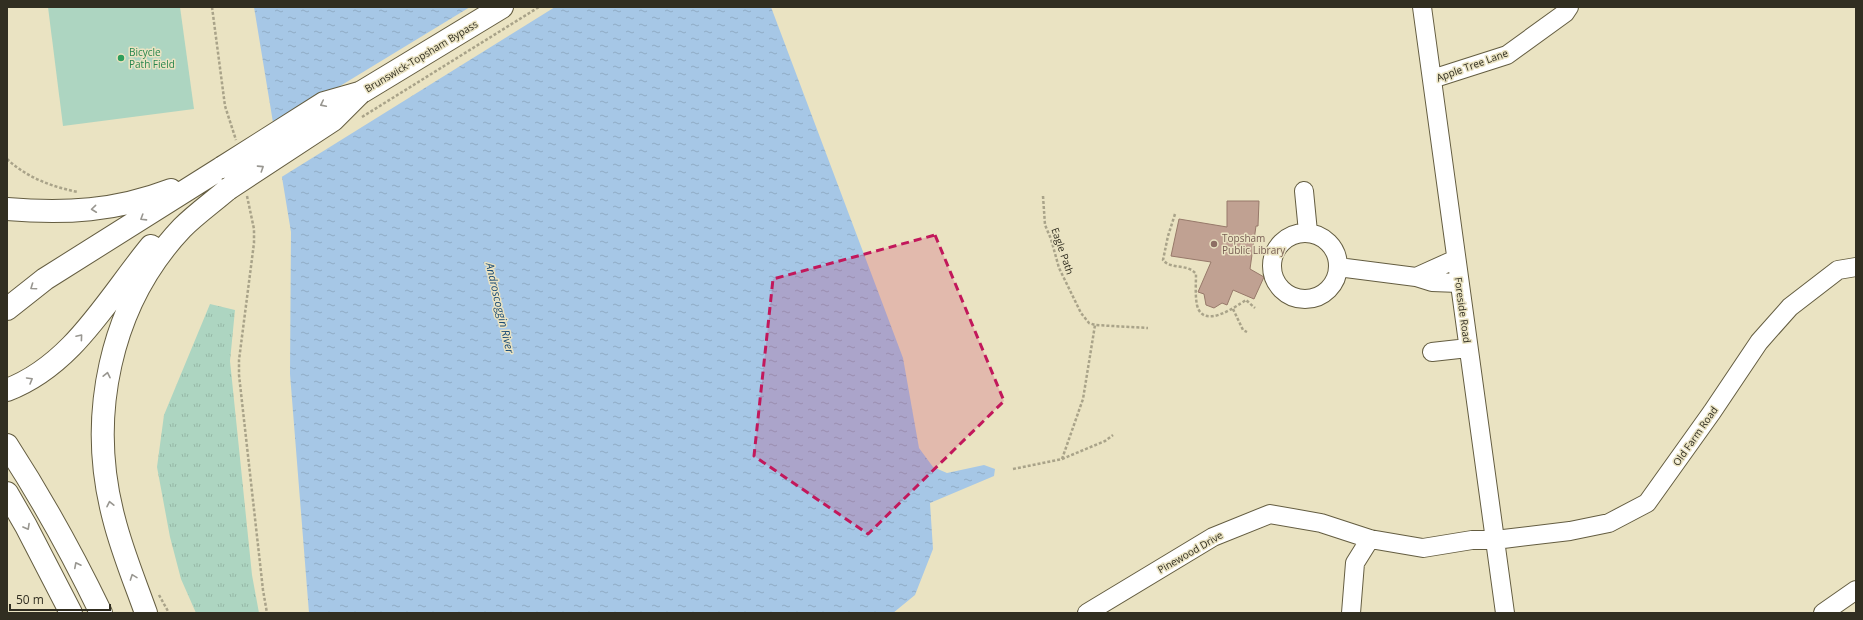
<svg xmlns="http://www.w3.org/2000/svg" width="1863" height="620" font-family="'Open Sans',sans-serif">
<defs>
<pattern id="grass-tufts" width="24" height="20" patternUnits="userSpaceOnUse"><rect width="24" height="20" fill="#add5c1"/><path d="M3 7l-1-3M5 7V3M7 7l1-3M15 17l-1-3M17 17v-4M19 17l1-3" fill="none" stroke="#95b7a6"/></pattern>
<pattern id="water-ripples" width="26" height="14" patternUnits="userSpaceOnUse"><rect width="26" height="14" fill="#a6c7e6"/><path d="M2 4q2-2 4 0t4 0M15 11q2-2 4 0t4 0" fill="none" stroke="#8fabc5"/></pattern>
</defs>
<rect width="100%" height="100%" fill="#eae3c2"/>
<path fill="url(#grass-tufts)" d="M210,304l25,6 -5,51 22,214 7,38h-63l-15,-34 -11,-42 -13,-70 7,-52z"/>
<path fill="#add5c1" d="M48,7h132l14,102 -131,17z"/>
<path fill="url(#water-ripples)" d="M254,7h517l132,351 16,90 14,19 14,6 37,-8 11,4 -1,7 -64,27 3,46 -18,46 -22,18h-584l-19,-239 1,-142z"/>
<path fill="#eae3c2" d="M470,7h85l-275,171 -9,-50z"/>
<path fill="#c0a192" stroke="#97796a" d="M1227,201h32l-1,25h-2l-6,43 14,8 -10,22 -21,-9 -6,15 -5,-2 -8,5 -8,-3 -2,-11 -6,-2 13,-30 -40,-6 8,-37 48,8z"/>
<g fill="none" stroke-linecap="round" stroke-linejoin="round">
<defs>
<path id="minor" d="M1422,7l83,606
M1432,79l75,-24 58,-42 4,-6
M1304,191l4,41
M1272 266a33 33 0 1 1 66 0a33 33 0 1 1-66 0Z
M1338,267l78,10 16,5 27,1
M1416,277l40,-18
M1432,352l36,-4
M1087,613l126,-76 57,-23 51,9 49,16 53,9 49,-8h23l75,-9 39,-8 38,-20 65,-91 47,-70 31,-35 48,-37 18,-3
M1351,613l4,-50 15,-24
M1823,613l33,-23"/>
<path id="highway" d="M360,93l142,-86
M7,209c58,5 109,2 164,-19
M7,309l38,-30 178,-112
M7,390c66,-25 101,-92 144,-144
M7,445c35,54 66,110 94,168
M7,493l19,33 45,87
M146,613c-11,-31 -24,-62 -32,-94 -27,-101 -5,-214 68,-291 14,-14 31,-26 46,-39"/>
</defs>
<use href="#minor" stroke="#645d41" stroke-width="20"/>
<use href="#highway" stroke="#645d41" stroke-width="24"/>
<path stroke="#a9a389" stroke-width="2.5" stroke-dasharray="3 2" stroke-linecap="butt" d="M212,7l13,99 11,34
M7,159c19,18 45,28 71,33
M247,196l7,33v14l-15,117v15l24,215 4,23
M1043,196l2,29 6,14 8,29 22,45 8,10 6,2 53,3
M1175,214l-7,22 -5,24c8,10 24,3 33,14 0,10 -1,21 1,31 6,25 38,2 49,-5l9,8
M1233,309l10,21 4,2
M1062,459l43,-18 8,-6
M1013,469l49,-10 21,-60 12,-74
M159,595l10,18"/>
<use href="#minor" stroke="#fff" stroke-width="18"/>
<use href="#highway" stroke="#fff" stroke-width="22"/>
<defs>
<path id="highway-bridge" d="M223,167l101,-64 35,-10
M228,189l105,-69 27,-27"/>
</defs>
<use href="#highway-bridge" stroke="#645d41" stroke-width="24" stroke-linecap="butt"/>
<path stroke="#a9a389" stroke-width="2.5" stroke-dasharray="3 2" stroke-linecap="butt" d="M362,117l177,-110"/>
<use href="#highway-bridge" stroke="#fff" stroke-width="22"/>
</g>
<defs><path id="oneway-chevron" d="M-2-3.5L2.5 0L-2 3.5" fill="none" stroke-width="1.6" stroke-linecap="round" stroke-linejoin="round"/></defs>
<g stroke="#989690">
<use href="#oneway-chevron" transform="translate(323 104) rotate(154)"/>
<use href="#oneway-chevron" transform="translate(261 168) rotate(-33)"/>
<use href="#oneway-chevron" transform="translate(94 209) rotate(174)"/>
<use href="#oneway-chevron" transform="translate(143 218) rotate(148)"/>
<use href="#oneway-chevron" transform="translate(33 287) rotate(145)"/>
<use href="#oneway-chevron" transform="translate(80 337) rotate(-50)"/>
<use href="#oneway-chevron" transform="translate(107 375) rotate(-78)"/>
<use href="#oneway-chevron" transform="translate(30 380) rotate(-30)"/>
<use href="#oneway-chevron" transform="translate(110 504) rotate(-102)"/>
<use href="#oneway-chevron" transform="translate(27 527) rotate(61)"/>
<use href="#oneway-chevron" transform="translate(77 565) rotate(-117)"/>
<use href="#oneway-chevron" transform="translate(133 577) rotate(-110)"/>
</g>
<path fill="#c2185b" fill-opacity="0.2" stroke="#c2185b" stroke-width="3" stroke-dasharray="8 5" stroke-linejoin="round" d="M935,235l69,166 -136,133 -114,-78 19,-177z"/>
<circle fill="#2e9e5b" stroke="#eae3c2" stroke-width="1.5" cx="121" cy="58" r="4"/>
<circle fill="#8d6e63" stroke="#eae3c2" stroke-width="1.5" cx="1214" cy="244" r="4"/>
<g text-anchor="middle" stroke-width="3" stroke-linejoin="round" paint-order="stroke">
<g font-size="10" fill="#27864d" stroke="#eae3c2" text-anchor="start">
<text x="129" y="56">Bicycle<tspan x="129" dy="12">Path Field</tspan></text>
</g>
<g font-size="10" fill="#312e21" stroke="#eae3c2">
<text transform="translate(421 56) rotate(-31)" y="4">Brunswick-Topsham Bypass</text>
<text transform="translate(1472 65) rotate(-20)" y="4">Apple Tree Lane</text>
<text transform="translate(1063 251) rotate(71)" y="4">Eagle Path</text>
<text transform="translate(1463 310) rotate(82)" y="4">Foreside Road</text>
<text transform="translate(1695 436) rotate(-55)" y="4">Old Farm Road</text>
<text transform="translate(1190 552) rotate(-30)" y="4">Pinewood Drive</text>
</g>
<g font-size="10" fill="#785e54" stroke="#eae3c2" text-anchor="start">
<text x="1222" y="242">Topsham<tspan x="1222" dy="12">Public Library</tspan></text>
</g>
<g font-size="11" font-style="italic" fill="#1a4b74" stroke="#eae3c2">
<text transform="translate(500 308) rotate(77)" y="4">Androscoggin River</text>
</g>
</g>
<rect width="1863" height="620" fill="none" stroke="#312e21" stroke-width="16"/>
<path d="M10 604v6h100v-6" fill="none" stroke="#312e21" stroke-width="2"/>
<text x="16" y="604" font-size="12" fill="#312e21" stroke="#eae3c2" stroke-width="3" paint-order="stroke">50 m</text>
</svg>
